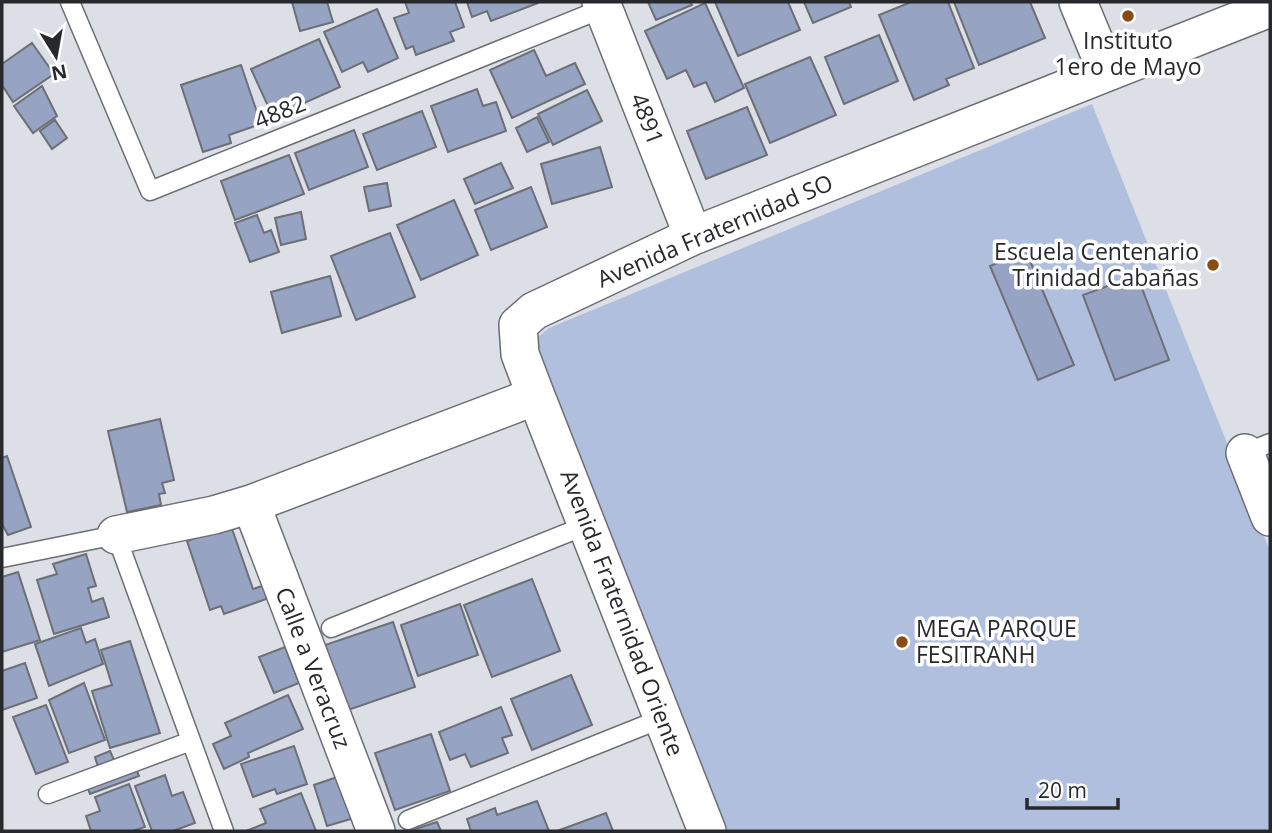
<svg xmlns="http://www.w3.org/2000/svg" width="1272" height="833" font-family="'Open Sans',sans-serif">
<rect width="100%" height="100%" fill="#dcdfe5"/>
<path fill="#b1bfde" d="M1092,104l178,447v277l-8,3h-538l-185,-475v-20l10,-8z"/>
<path fill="#96a3c2" stroke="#6c6f75" stroke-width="2" d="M292,2h35l6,20 -33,9z
M405,2h50l9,25 -14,5 4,9 -38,14 -3,-9 -7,3 -12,-31 15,-5z
M467,2h71v1l-47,18 -4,-10 -15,6z
M648,2h42l2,3 -36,15z
M715,2h73l12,28 -62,26z
M804,2h45l2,5 -38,16z
M911,2h37l26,66 -28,11 3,6 -35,15 -35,-85z
M954,2h76l15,36 -66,27z
M705,3l39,85 -29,14 -9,-20 -12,5 -8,-17 -19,9 -22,-48z
M377,9l21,49 -30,14 -5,-10 -21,10 -18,-40z
M879,35l19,46 -54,23 -19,-47z
M319,39l21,48 -67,30 -22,-48z
M32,43l22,31 -41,28 -11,-17v-21z
M534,50l12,26 29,-13 10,21 -73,34 -22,-48z
M810,57l26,58 -66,28 -25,-59z
M241,65l20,59 -32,11 2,8 -28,9 -22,-67z
M42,86l15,30 -24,17 -19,-27z
M477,89l6,17 13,-4 10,29 -58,21 -17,-46z
M587,90l15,31 -49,24 -15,-31z
M747,107l20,48 -61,24 -19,-48z
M422,111l14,36 -59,23 -14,-36z
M537,117l12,25 -22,10 -11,-24z
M55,120l12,18 -15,11 -12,-18z
M354,130l14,37 -59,23 -14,-37z
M600,147l12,40 -60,17 -11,-40z
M289,155l15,39 -69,26 -14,-39z
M501,163l12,25 -38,16 -11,-25z
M387,183l4,23 -22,5 -5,-24z
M531,187l16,40 -56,23 -16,-40z
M454,200l24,55 -57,25 -24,-55z
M301,212l5,27 -25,6 -6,-27z
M257,215l7,18 7,-3 8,22 -29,10 -15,-39z
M390,233l25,64 -59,23 -25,-64z
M1026,251l48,114 -36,15 -48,-114z
M1137,275l32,85 -54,20 -32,-85z
M330,276l11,40 -59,17 -11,-41z
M160,419l14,61 -12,3 3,10 -6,1 2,11 -34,7 -19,-81z
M7,456l24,71 -23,8 -6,-11v-66z
M231,526l22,63 12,-4 4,13 -45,16 -3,-8 -11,4 -23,-69z
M86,554l10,32 -8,2 4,14 11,-4 6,19 -55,17 -17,-54 20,-6 -4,-10z
M18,572l22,68 -38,12v-75z
M532,579l28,72 -68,26 -28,-72z
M460,604l18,51 -60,21 -17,-51z
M393,622l22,65 -67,23 -23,-65z
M81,628l5,15 9,-4 8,25 -54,22 -14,-42z
M130,641l30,92 -50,15 -18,-57 20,-6 -11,-35z
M285,647l14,36 -25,10 -15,-36z
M25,663l12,35 -35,12v-39z
M571,675l21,50 -60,25 -21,-51z
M84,683l21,57 -36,13 -20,-53z
M288,695l15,34 -55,24 1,4 -25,12 -11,-25 18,-8 -6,-13z
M46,705l22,57 -32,12 -23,-57z
M501,707l11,28 -10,3 6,15 -37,14 -6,-13 -15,6 -11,-28z
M431,734l19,57 -55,19 -20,-57z
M294,746l13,38 -30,10 -2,-5 -22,8 -12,-33z
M110,751l4,9 16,-6 9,22 -49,18 -8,-21 16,-6 -3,-10z
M165,775l7,21 11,-4 12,31 -22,8h-21l-17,-45z
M340,776l14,42 -27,8 -13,-41z
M129,784l16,43 -12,4h-42l-5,-15 14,-5 -5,-14z
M301,793l15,38h-70l20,-8 -6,-14z
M537,801l12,30h-78l-4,-12 28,-11 2,7z
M606,813l7,18h-56z
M437,822l4,9h-32z"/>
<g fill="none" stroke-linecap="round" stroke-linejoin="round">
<defs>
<path id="lane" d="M70,2l80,189 459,-185
M1245,453l25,-10
M2,558l114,-23 108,296
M331,628l256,-103
M48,794l143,-53
M408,820l255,-102"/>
<path id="street" d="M601,2l92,234
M1078,2l29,70
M536,396l171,435
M1245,453l25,64
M251,504l125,327
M116,535l98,-20 37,-11 285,-108 -16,-42 -2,-29 16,-14 159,-75 577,-228"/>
</defs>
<use href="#lane" stroke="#6c6e74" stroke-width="21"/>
<use href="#street" stroke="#6c6e74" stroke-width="40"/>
<use href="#lane" stroke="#fff" stroke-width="18"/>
<use href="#street" stroke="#fff" stroke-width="37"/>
</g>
<g fill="#8b4c13" stroke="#fff" stroke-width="2.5">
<circle cx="1128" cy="16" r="7"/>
<circle cx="1213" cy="265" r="7"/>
<circle cx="902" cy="642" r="7"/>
</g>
<g text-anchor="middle" stroke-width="7" stroke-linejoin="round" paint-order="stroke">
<g font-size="23" fill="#28292c" stroke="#fff">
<text x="1128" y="49">Instituto<tspan x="1128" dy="26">1ero de Mayo</tspan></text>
<text x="1199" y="260" text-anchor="end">Escuela Centenario<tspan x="1199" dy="26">Trinidad Cabañas</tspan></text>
<text x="916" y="637" text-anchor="start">MEGA PARQUE<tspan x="916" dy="26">FESITRANH</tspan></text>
</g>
<g font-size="23" fill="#28292c" stroke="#fff">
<text transform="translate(280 112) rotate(-22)" y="8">4882</text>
<text transform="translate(647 119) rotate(69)" y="8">4891</text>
<text transform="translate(715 231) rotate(-23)" y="8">Avenida Fraternidad SO</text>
<text transform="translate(622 613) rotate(69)" y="8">Avenida Fraternidad Oriente</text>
<text transform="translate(313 668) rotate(69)" y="8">Calle a Veracruz</text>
</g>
</g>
<rect width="1272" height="833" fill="none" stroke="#28292c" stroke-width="7"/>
<g transform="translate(56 56) rotate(169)" stroke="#ffffff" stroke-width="5" paint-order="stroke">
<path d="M0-5L12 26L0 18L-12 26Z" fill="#28292c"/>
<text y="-10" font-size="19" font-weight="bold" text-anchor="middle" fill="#28292c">N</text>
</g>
<path d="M1027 798v10h91v-10" fill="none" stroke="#28292c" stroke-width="3.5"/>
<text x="1038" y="798" font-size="21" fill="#28292c" stroke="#ffffff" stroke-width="5" paint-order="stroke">20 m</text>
</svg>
